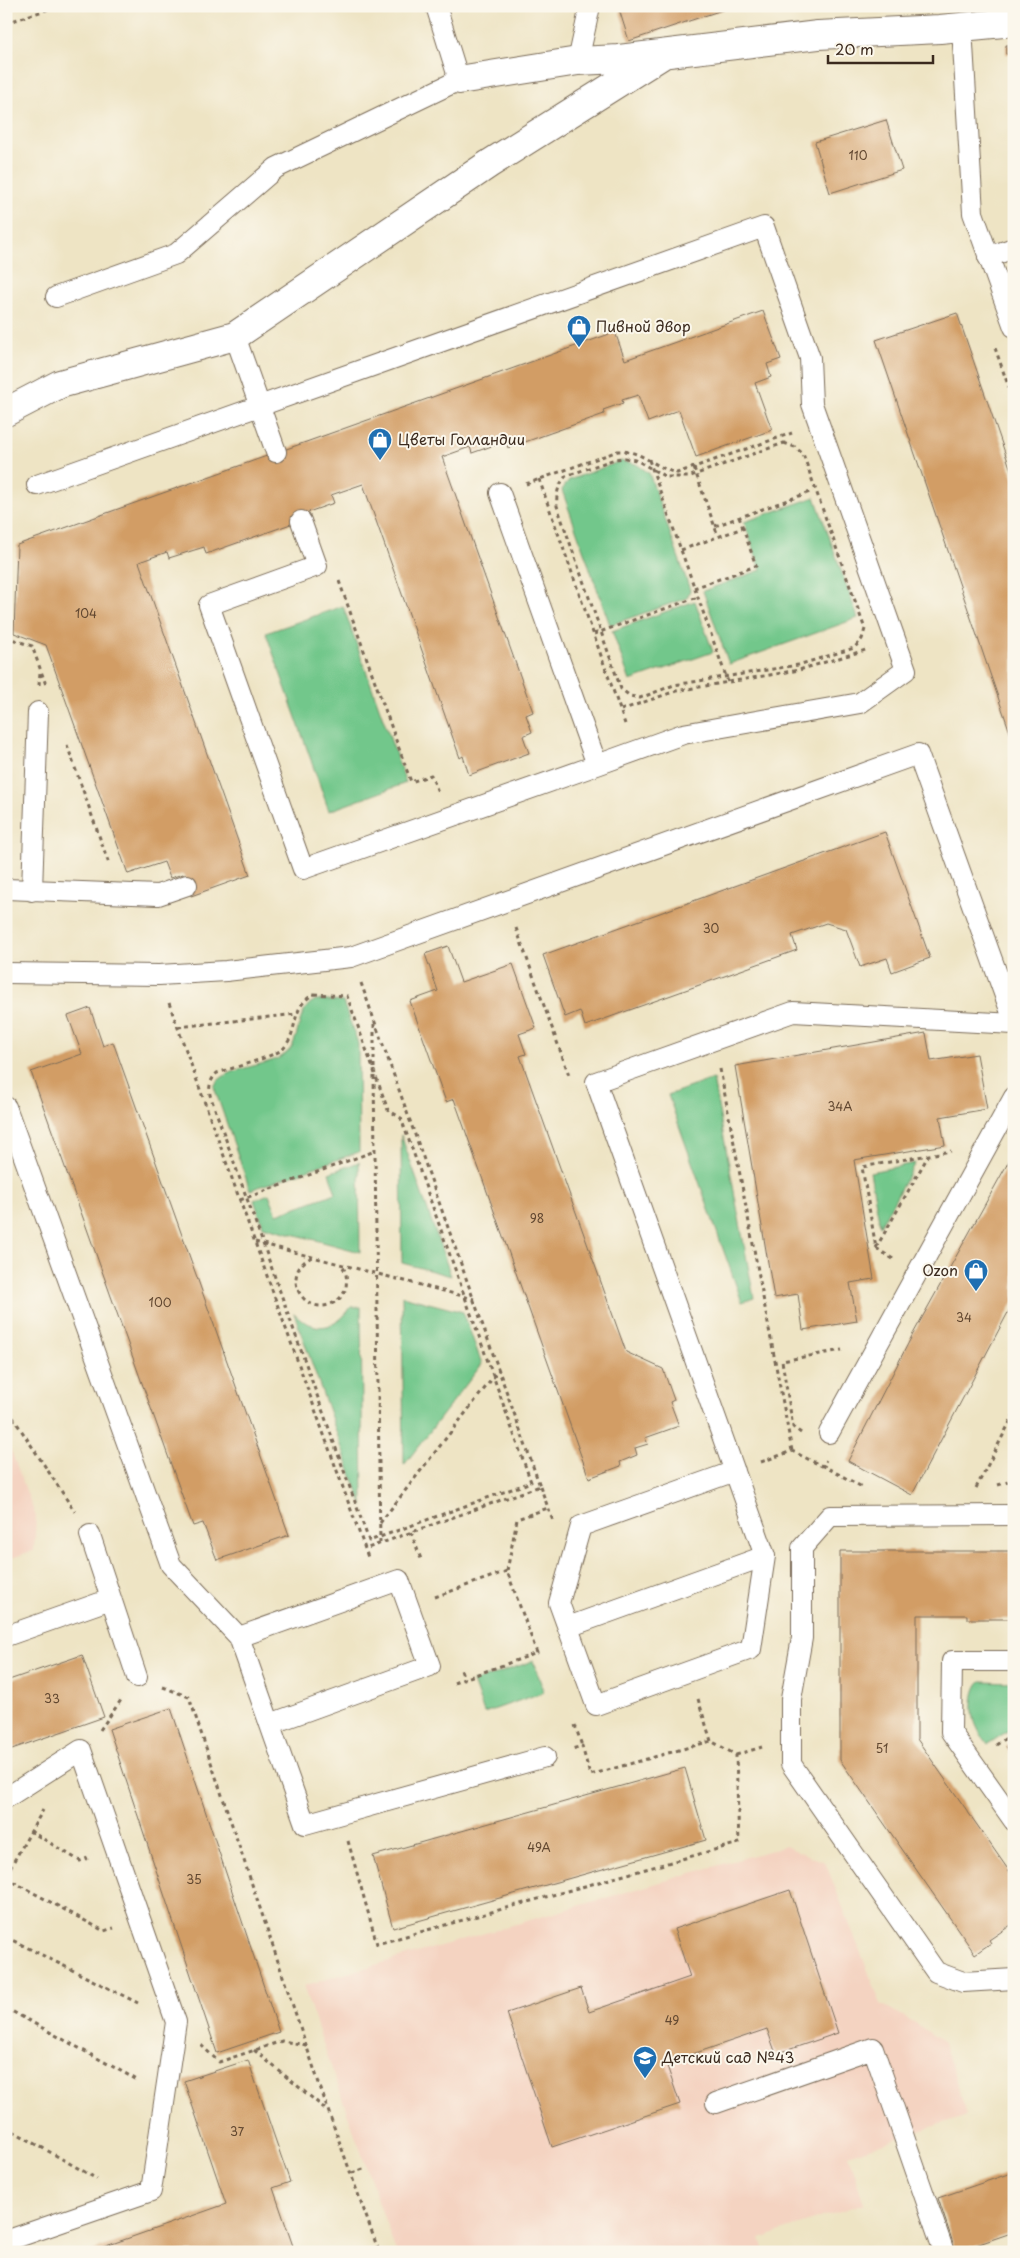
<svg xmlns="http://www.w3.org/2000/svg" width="1020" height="2258" font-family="'Playpen Sans',sans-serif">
<rect width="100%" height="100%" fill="#fbf7ec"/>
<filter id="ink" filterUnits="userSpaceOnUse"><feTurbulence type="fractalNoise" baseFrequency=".02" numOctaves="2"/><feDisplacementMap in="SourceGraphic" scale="10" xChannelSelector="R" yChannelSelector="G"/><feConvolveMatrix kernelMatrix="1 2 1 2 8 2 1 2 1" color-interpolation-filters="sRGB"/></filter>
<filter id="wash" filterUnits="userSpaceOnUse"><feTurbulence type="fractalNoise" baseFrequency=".0096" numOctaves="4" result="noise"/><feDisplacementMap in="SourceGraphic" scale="20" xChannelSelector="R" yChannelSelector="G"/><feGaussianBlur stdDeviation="1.12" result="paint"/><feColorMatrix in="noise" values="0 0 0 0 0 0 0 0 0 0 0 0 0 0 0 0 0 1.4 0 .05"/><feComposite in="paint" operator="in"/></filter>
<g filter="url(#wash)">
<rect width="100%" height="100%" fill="#eee4c4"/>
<path fill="#f4d3c1" d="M6,1437l30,80 -2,33 -28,10z
M785,1846l40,16 56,142 33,18 30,21 23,72 -119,40 16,48 -104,35 4,14h-368l-93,-266z"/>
<path fill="#72c78b" stroke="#567854" d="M621,461l15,3 13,9 41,117 -3,8 -77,27 -48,-135 7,-10z
M815,497l43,121 -129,46 -26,-73 58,-21 -17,-48z
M695,601l18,51 -83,29 -18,-50z
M343,606l63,177 -77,28 -63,-178z
M316,1000l27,2 15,41 1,109 -109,38 -36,-103c7,-20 53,-20 70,-32 19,-13 10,-46 32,-55z
M713,1079l41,219 -12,4 -74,-207z
M401,1135l50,141 -49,-13z
M359,1162l1,90 -97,-26 -9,-26 15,-6 8,20 59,-21 -7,-20z
M915,1163l-35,63 -10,-54z
M402,1296l61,16 19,52 -78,101z
M351,1307h10l2,200 -69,-194c20,20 41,18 57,-6z
M533,1661l11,31 -60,21 -11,-31z
M981,1681l33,1v45l-26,17c-3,-5 -9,-11 -11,-17 -6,-11 -6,-38 4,-46z"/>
<g id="blocks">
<path fill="#d29d65" d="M618,6h113v1l-102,34z
M1006,45h8v9h-8z
M886,120l16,50 -72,23 -15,-51z
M763,311l18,48 -14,5 4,13 -16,6 17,47 -76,27 -17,-47 -31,12 -10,-27 -16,5 1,3 -20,7 1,4 -96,34 -2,-7 -34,12 -2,-6 -28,10 91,255 -7,3 6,17 -9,4 6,17 -60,22 -6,-19 -3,2 -97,-274 -32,11 3,8 -34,12 2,5 -96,34 -2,-7 -35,11 -2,-6 -28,10 111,313 -59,21 -8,-22 -13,4 -6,-16 -36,12 -82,-229 -32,-12 3,-88 598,-213 10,28z
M957,313l57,166 -1,262 -137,-401z
M885,832l45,126 -38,14 -5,-14 -27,9 -14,-38 -20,-6 -34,12 5,15 -212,76 -5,-15 -15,6 -22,-62z
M448,946l13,36 52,-18 23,64 -17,6 7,20 -6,2 106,296 37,17 11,31 -4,2 9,24 -34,12 3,6 -13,4 2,7 -17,7 1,4 -32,12 -131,-368 -4,-11 -8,3 -36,-101 28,-10 -13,-37z
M90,1008l13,38 10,-4 176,493 -72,25 -14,-37 -10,3 -162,-454 51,-18 -14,-38z
M926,1033l5,28 46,-7 10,55 -47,8 5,28 -91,15 20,119 -24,4 7,38 -54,9 -5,-36 -24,4 -39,-232z
M1014,1152v149l-102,194 -64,-34 65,-127z
M840,1551h174v68h-47v-4h-50v124l97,139v45l-25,17 2,3 -16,11 -135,-194z
M82,1655l22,62 -98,34v-70z
M171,1708l108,324 -62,21 -108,-324z
M1014,1741v18l-8,-13z
M685,1768l21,72 -313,88 -20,-72z
M790,1890l48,143 -62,21 -9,-25 -101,34 14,41 -128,43 -45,-134 74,-25 8,24 101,-35 -16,-48z
M248,2060l42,122 -17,6 22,64h-206l137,-48 -42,-123z
M1014,2172v60l-58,20 -18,-54z"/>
</g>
</g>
<g filter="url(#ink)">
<use href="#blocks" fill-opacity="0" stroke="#7a6b58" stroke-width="1"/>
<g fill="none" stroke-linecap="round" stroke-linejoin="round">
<defs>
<path id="lane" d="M962,28l11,185 41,114
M578,61l12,-55
M988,257l26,-9
M56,297l120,-43 100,-86 183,-88 -23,-74
M235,336l41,116
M37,485l727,-258 46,131 2,46 94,266 -46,33 -177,31 -86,31
M301,521l16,45 -108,39 94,264 294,-104 -97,-272
M6,889l152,6 29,-10
M32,891l6,-179
M6,973l153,2 67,-4 125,-14 567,-203 96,267
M6,1107l165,458 68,72 66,187 240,-67
M829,1433l185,-336
M735,1471l-154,55 -22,77 37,102 155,-56 14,-93 -169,-474 197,-70 221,12
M1014,1515l-184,1 -28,32v90l-11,61v65l145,208 27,10 51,-3
M90,1535l47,142
M568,1627l197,-71
M6,1636l105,-37
M239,1637l160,-57 31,86 -160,58
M1014,1661h-62l-1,71 63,89
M6,1798l75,-48 95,272 -25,169 -145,50
M716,2103l157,-55 71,204"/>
<path id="street" d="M459,80l119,-19 41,-2 199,-24 122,-6 74,-7
M6,412l54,-28 175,-48 254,-172 175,-110"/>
</defs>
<use href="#lane" stroke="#7a6b58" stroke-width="22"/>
<use href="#street" stroke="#7a6b58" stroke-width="30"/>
<path stroke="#7a6b58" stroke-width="3" stroke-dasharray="4 4" stroke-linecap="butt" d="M6,23l52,-17
M995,348l19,54
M784,443l11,4 8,7 62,175 -3,10 -8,9 -56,17 -124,20 -34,13 -10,-2 -9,-7 -64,-183c-1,-12 1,-21 9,-30l49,-17 10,-1 11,2 30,17h22z
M649,460l79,222
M694,468l24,68
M539,479l86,245
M526,484l92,-33c24,-1 37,17 59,22l115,-40
M739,517l4,11
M715,526l98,-35
M681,550l62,-22 13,38 -62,22
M339,581l72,201 20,-7 7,17
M594,634l104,-37
M6,637l26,9 14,39
M39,685l1,-13
M621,710l55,-19 123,-21 70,-21
M67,745l42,119
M516,928l53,147
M361,983l179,503 -175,63
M314,994l33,2 41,114 13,8 130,364 -162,59 -159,-446c-1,-9 0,-15 7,-22 13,-4 58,-17 66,-24 17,-19 6,-41 31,-55z
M169,1003l200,557
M374,1024v46
M178,1027l119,-13
M720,1069l72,382
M374,1076l6,467
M240,1200l135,-49
M255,1242l219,57
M876,1248l52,-92
M312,1257c-34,16 -8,63 23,45 5,-3 10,-9 11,-15 1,-8 1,-16 -5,-22
M893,1259l-17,-11 -14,-81 89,-16
M6,1403l4,10 65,99
M801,1433l-8,-6 -11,-66 60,-11
M761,1462l31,-11 30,15 4,-6
M822,1465l40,22
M998,1485l16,-5
M540,1486l13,35
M976,1488l38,-74
M380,1523l119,-153
M411,1532l11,30
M507,1571l10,-52 31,-11
M435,1597l72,-26 30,82 -73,26
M454,1683l10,-4 -4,-12
M163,1687l26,10 140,416 50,139
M698,1699l13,42
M575,1725l7,21
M100,1730l21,-30
M996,1745l18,-12
M736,1755l26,-8
M30,1831l50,30 8,-3
M348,1841l29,103 362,-101 -3,-88 -25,-14 -121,34 -8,-29 -10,3
M6,1875l37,-65
M6,1878l98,53 10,-3
M6,1937l132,66
M6,2008l133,73
M201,2045l18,17 63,-21 25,4
M254,2050l75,62
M6,2127l91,52
M352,2173l14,-5"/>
<use href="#lane" stroke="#fff" stroke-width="20"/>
<use href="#street" stroke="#fff" stroke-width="28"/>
</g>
</g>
<defs>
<symbol id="shop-pin" viewBox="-11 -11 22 30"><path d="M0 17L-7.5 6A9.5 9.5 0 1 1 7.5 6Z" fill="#1f6fb2" stroke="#fbf7ec"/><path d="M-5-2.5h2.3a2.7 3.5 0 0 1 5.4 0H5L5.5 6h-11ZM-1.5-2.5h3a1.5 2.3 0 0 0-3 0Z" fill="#fff"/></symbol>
<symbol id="school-pin" viewBox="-11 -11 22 30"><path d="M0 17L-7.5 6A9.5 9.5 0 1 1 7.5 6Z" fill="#1f6fb2" stroke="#fbf7ec"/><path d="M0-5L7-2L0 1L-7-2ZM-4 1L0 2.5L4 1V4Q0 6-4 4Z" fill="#fff"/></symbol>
</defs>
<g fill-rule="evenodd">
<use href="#shop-pin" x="565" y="313" width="28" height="38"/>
<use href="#shop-pin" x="366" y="426" width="28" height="38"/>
<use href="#shop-pin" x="962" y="1257" width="28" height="38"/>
<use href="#school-pin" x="631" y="2044" width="28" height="38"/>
</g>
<g text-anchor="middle" stroke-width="4" stroke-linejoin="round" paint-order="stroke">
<g font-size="12" fill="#614730">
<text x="858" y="160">110</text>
<text x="86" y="618">104</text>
<text x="711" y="933">30</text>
<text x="840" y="1111">34А</text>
<text x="537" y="1223">98</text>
<text x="160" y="1307">100</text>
<text x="964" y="1322">34</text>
<text x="52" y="1703">33</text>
<text x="882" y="1753">51</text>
<text x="539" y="1852">49А</text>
<text x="194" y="1884">35</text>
<text x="672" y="2025">49</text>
<text x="237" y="2136">37</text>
</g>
<g font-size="15" fill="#3b2a1e" stroke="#fbf7ec" text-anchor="start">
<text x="596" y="332">Пивной двор</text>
<text x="398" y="445">Цветы Голландии</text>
<text x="958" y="1276" text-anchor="end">Ozon</text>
<text x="662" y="2063">Детский сад №43</text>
</g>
</g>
<rect width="1020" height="2258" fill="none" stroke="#fbf7ec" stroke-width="25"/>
<path d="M828 55v8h105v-8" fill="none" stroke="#3b2a1e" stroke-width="2.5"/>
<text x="835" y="55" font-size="15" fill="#3b2a1e" stroke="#fbf7ec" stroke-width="4" paint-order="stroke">20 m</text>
</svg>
